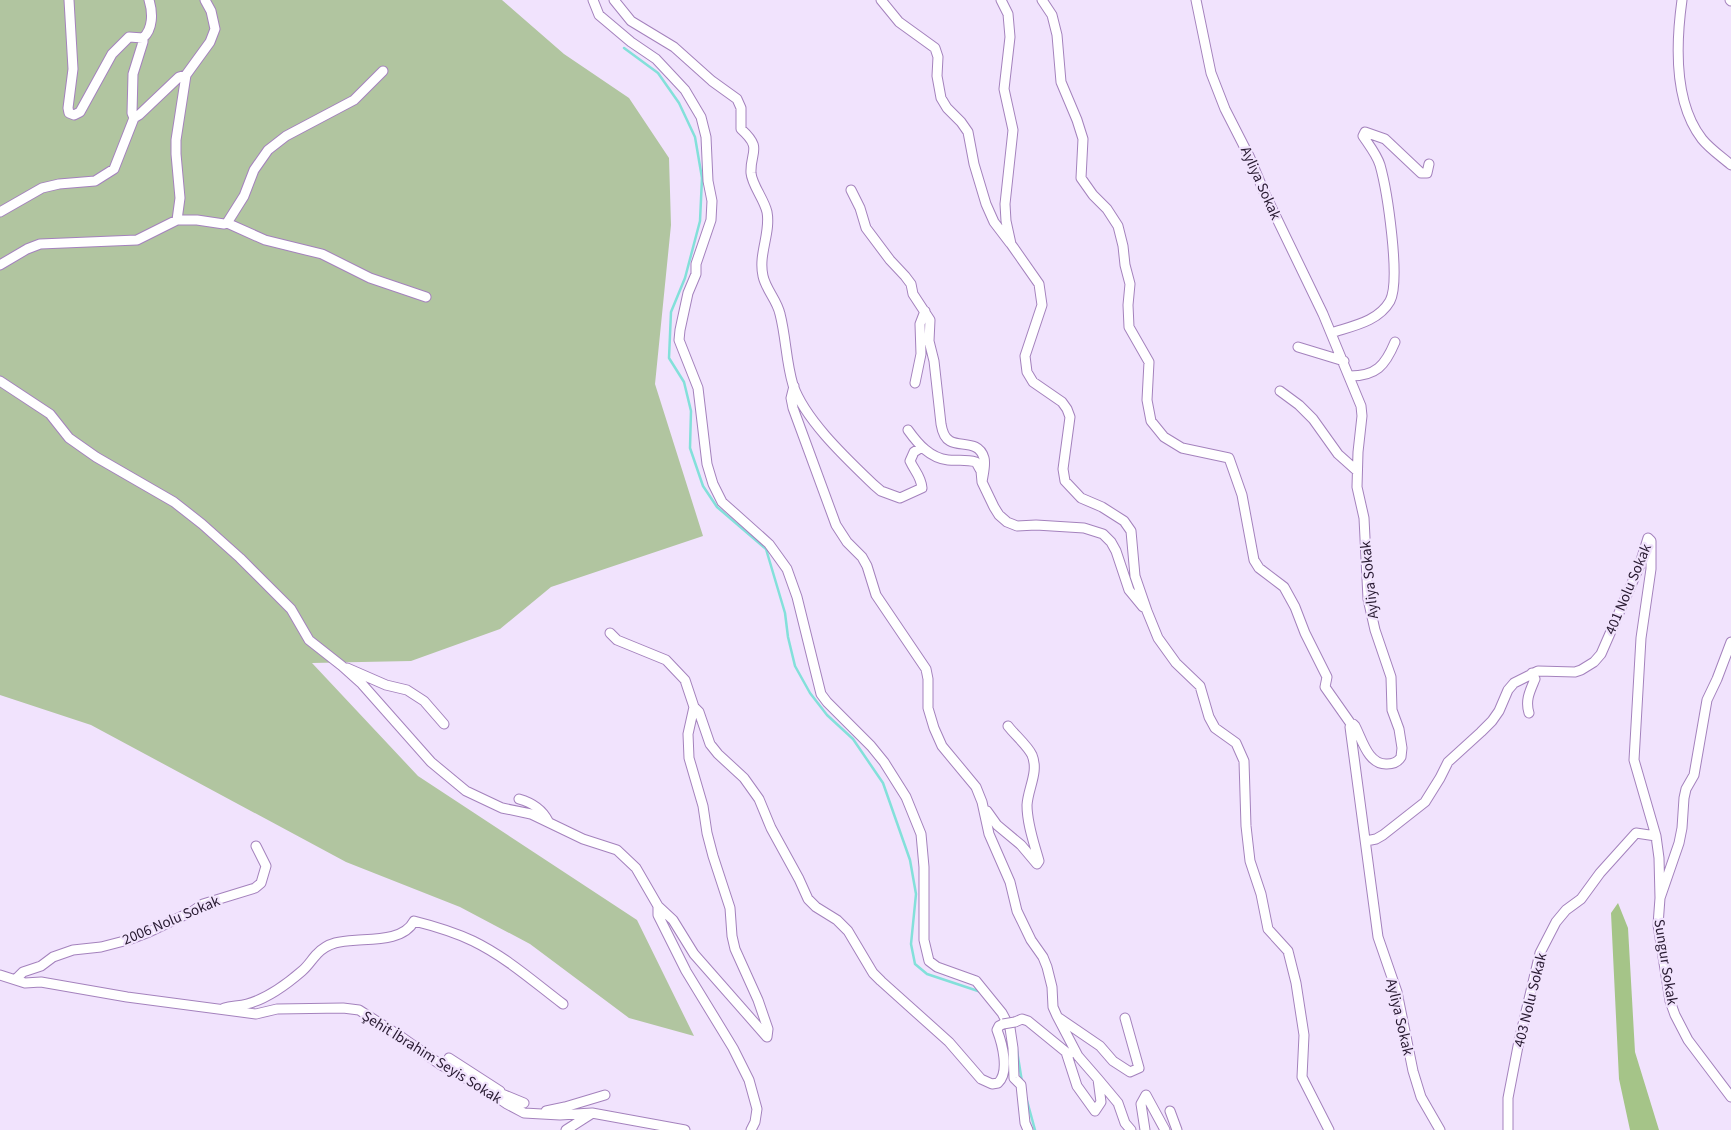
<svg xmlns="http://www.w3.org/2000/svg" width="1731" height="1130" font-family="'Source Sans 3',sans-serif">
<rect width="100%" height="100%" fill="#f1e3fd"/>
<path fill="#b1c5a0" d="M0,0h502l62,54 65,44 40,60 2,67 -16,159 48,152 -152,51 -51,42 -89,32 -99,2 106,113 219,144 57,116 -65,-18 -99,-74 -70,-37 -114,-45 -255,-137 -91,-30z"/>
<path fill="#a5c488" d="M1618,903l10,25 7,124 24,78h-29l-11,-51 -8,-166z"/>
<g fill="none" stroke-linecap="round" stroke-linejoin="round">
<path stroke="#83e0da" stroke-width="2.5" d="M624,48l34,25 21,30 16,34 7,41 -2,43 -15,57 -14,34 -2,46 15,24 7,29 -1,37 13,38 14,21 49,42 19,64 3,24 7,29 15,27 17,22 26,24 30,44 27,77 6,34 -5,50 4,20 12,10 54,18
M1015,1038l7,44
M1026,1097l9,33"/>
<defs>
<path id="minor" d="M69,0l4,69 -5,39 1,5 5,2 6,-3 32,-58 17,-17 14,1c10,-9 10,-25 6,-38
M593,0l6,15 32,27 25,17 15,16 14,15 16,27 5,20 2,44 4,20 -1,19 -15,44v10l-8,19 -8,37 -1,10 19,48 9,76 6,20 9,18 47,42 18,25 10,28 24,97 6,8 44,44 13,16 22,35 15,37 3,33v73l5,21 8,6 39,14 26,32 8,15 3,20 1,30 7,7 4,38 3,7
M614,0l17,21 43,26 38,34 25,18 4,9v21c22,20 9,22 10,44 1,12 13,26 16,39 4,21 -9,42 -4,64 3,14 14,24 17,38 6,23 6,48 13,71 12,35 54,74 81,100l7,6 19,7 22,-10c-1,-12 -7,-16 -12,-27l4,-9 8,-5
M881,0l18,22 36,26 3,9 -1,19 4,22 6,10 14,14 7,10 6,32 12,40 8,18 16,21
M1001,0l7,14 2,23 -6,52 9,41 -8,74 1,17 5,23 28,40 3,21 -17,51 2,16 6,10 29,20 5,7 3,8 -7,52 2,12 16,17 21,9 22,14 7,10 4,45 12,35 11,27 18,25 24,23 9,31 6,11 21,15 8,18 2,65 4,35 11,33 7,35 20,22 8,32 8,52 -2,42 27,53
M1042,0l10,15 5,20 4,47 16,38 6,19 -2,39 12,17 14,14 11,17 5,20 2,19 5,19 -2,21 1,22 20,35 -2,38 4,21 13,16 18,11 47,10 13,37 12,65 5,8 25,19 11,20 10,26 22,44 -2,10 26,37
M1196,0l15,73 14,36 24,47 16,38 58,120 38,92 1,10 -4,36 -1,35 7,31 4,81 7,31 16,47 1,33 7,19 3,19 -1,9c-3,5 -8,7 -14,7 -19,1 -25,-25 -32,-38l-2,-2 -3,3 28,210 19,55 16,79 8,26 19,33
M1682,0c-6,43 -8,103 20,139 8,10 20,18 29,26
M1730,0l1,1
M134,118l-2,-5 1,-39 10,-32v-4
M851,190l9,18 6,20 24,32 15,16 6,8 2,10 17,26 -1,21 5,20 7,63c1,6 3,14 9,17 10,6 29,-1 34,17 2,6 -1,17 -2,24
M0,212l42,-24 17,-4 36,-3 19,-12 20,-51 5,-3 40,-38 7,-2
M177,220l3,-22 -4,-44v-14l10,-65 24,-33 5,-13 -4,-18 -6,-11
M227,223l38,17 57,14 48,24 56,19
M0,265l27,-16 13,-5 97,-4 40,-20h20l27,4 3,-1 17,-27 10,-26 14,-20 18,-14 68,-36 29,-29
M1331,333c21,-7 47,-11 59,-32 11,-21 -3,-111 -10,-136 -3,-10 -11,-20 -17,-29l2,-4 20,7 36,34h6l2,-9
M1298,347l46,14
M1350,376c26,0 35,-10 45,-34
M0,381l50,33 19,24 27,19 78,45 28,22 38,34 51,51 18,31 33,26 20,18 69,78 35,29 36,17 29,6 52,25 34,11 19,18 22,38 15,14 21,34 73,83 1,-8 -10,-29 -23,-51 -3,-13 -2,-28 -17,-52 -6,-23 -4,-27 -14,-48 -1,-24 6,-27
M915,383l6,-29 -1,-30 5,-13
M794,386l-3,12 2,10 43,117 11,17 15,15 5,9 9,29 50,74 2,10v29l6,20 8,18 34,41 6,15 7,32 21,48 7,29 14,29 12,17 4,10 5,20 1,20 4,9 21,40 20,23 20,24 7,20 6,7
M1280,391l19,14 14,14 25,35 19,17
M908,430c10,14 22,28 40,30 10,1 17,-1 28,2l5,9 1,11 12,25 5,8 8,7 10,4 19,-1 48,3 19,6 8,8 5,9 13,39 14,17
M610,633l7,7 49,20 19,20 9,27 5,5 11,32 8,10 26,24 15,21 12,29 28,51 9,20 8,8 21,13 11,11 25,42 8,8 68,61 32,37 11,5 6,-1c12,-11 4,-40 -1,-53l2,-4 4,-2
M1731,642l-14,37 -10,21 -13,75 -8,14 -2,9 -2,30 -3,15 -19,55 -2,27 12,76 5,14 13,25 43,57
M347,668l39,17 21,5 17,11 20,23
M1529,713c-4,-13 1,-22 6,-34l-3,-6
M519,799c14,4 23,10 29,22
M987,811l10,14 24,20 16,19 2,-3c-5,-18 -12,-37 -12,-56 1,-17 12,-33 5,-50 -4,-9 -18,-21 -24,-29
M1366,841l10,-2 7,-4 42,-33 15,-24 8,-16 33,-30 11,-11 7,-10 9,-21 6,-7 24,-12 37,1 6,-2 13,-8 7,-8 38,-87 9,-29 3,3v28l-10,69 -7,122 22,76 3,22 1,40
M658,906v9l28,56 47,77 16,32 8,29 -2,13 -4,8
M0,975l25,8 16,-1 86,15 129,17 21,-5 66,-1 16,2 41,26 41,29 41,22 25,17 17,9 36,2 32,-2 93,17
M16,979l7,-7 18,-6 12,-9 20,-7 28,-3 27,-7 21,-8 44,-21 10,-7 52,-16 6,-5 5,-17 -10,-20
M224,1008c8,-2 15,-2 23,-4 19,-5 40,-20 55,-33 6,-5 10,-12 15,-17 12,-13 27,-13 42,-14 19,-1 46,-1 55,-19 20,5 40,11 59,20 33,16 61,41 90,63
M1059,1018l41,28 13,15 17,11 9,-4 -14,-50
M1015,1022l7,-3 6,2 38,31 4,2
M1066,1052l11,34 18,25 6,-9 -3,-23
M449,1058l48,31 3,2 -2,7
M498,1098l4,-4 22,9
M546,1111l19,-4 40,-12
M1170,1111l7,19
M566,1130l25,-16
M1145,1130l-4,-26 5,-9 19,35
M1508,1130v-32l11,-57 21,-88 16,-31 10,-12 15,-11 19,-26 36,-40 20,3"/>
</defs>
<use href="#minor" stroke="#a482bd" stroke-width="11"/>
<use href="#minor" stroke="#fff" stroke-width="9"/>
<defs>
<path id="minor-bridge" d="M1003,1024l12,-2"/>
</defs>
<use href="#minor-bridge" stroke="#a482bd" stroke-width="11" stroke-linecap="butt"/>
<use href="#minor-bridge" stroke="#fff" stroke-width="9"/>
</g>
<g text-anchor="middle" stroke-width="4.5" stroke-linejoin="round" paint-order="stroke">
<g font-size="15" fill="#271930" stroke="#f1e3fd">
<text transform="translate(1261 183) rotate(66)" y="5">Ayliya Sokak</text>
<text transform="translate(1369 580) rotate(-96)" y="5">Ayliya Sokak</text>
<text transform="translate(1628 589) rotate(-67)" y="5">401 Nolu Sokak</text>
<text transform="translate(171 920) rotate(-23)" y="5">2006 Nolu Sokak</text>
<text transform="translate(1666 962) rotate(81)" y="5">Sungur Sokak</text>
<text transform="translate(1530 1000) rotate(-76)" y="5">403 Nolu Sokak</text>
<text transform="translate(1400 1017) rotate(77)" y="5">Ayliya Sokak</text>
<text transform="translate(432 1057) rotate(32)" y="5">Şehit İbrahim Seyis Sokak</text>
</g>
</g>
</svg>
